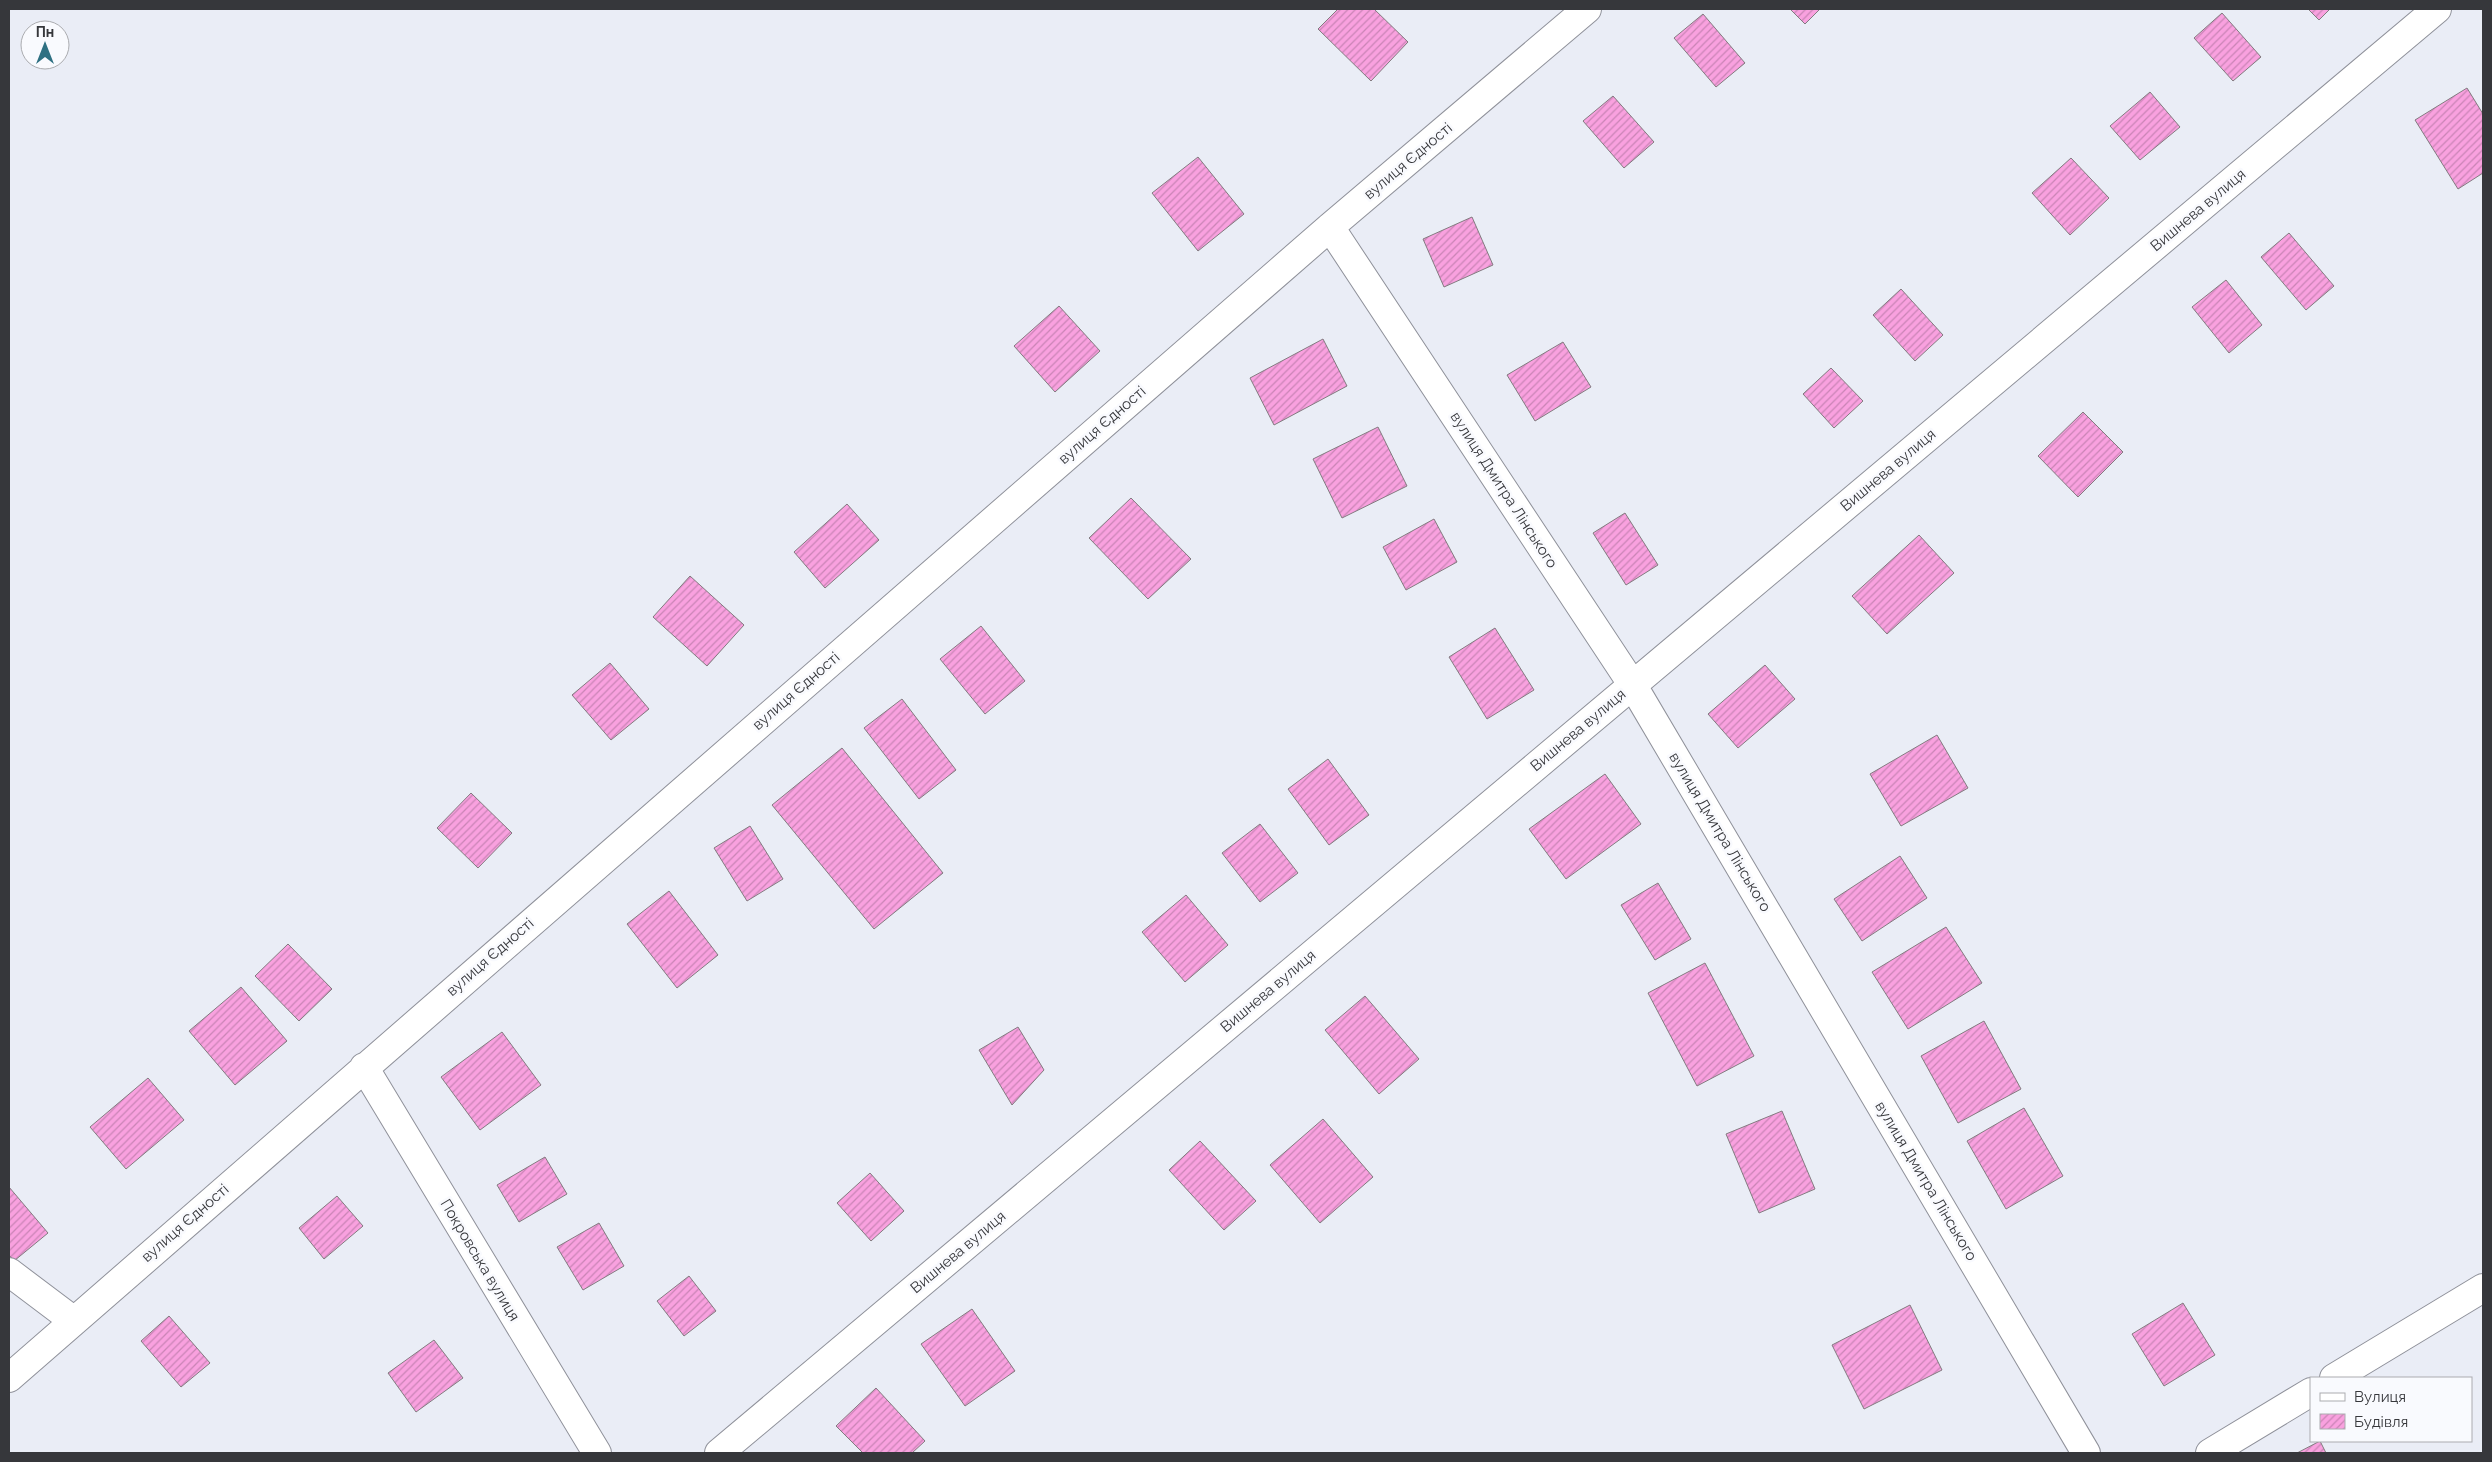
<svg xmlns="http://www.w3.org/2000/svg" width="2492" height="1462" font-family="Raleway,sans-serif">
<defs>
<pattern id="building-hatch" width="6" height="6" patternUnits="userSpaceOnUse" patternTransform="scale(1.25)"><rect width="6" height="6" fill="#f9a1df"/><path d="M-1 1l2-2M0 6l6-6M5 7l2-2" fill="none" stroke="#ca84b6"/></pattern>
</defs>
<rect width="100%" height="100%" fill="#eaedf6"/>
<path fill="url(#building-hatch)" stroke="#837b80" d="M1338,9h36l34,33 -37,39 -53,-52z
M1790,9h30l-15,15z
M2308,9h22l-11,11z
M2222,13l39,44 -28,24 -39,-43z
M1703,14l42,49 -29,24 -42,-49z
M2467,88l16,26v59l-25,16 -43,-69z
M2150,92l30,35 -40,33 -30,-34z
M1613,96l41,46 -30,26 -41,-47z
M1198,157l46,57 -46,37 -46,-58z
M2071,158l38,40 -39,37 -38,-42z
M1472,217l21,48 -49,22 -21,-48z
M2289,233l45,53 -28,24 -45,-53z
M2226,280l36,45 -33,28 -37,-46z
M1901,289l42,46 -28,26 -42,-46z
M1059,306l41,45 -45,41 -41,-46z
M1323,339l24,47 -73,39 -24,-47z
M1563,342l28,45 -56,34 -28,-46z
M1831,368l32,33 -29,27 -31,-34z
M2083,412l40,40 -45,45 -40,-41z
M1378,427l29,59 -65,32 -29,-59z
M1131,498l60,61 -43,40 -59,-61z
M847,504l32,36 -54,48 -31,-36z
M1625,513l33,52 -32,20 -33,-52z
M1434,519l23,43 -51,28 -23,-43z
M1919,535l35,38 -67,61 -35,-38z
M690,576l54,49 -37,41 -54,-49z
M981,626l44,55 -40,33 -45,-55z
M1495,628l39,62 -47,29 -38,-62z
M610,663l39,46 -38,31 -39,-45z
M1765,665l30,34 -57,49 -30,-34z
M902,699l54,71 -37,29 -55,-71z
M1937,735l31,53 -67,38 -31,-52z
M842,748l101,125 -69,56 -102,-124z
M1328,759l41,56 -40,30 -41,-56z
M1605,774l36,50 -75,55 -37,-50z
M471,793l41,40 -34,35 -41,-40z
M1260,824l38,49 -38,29 -38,-49z
M750,826l33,53 -36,22 -33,-53z
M1900,856l27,42 -65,43 -28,-42z
M1658,883l33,56 -36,21 -34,-55z
M669,891l49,64 -41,33 -50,-64z
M1186,895l42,50 -43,37 -43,-50z
M1946,927l36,56 -74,46 -36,-57z
M288,944l44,45 -33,32 -44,-45z
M1705,963l49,93 -57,30 -49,-93z
M241,987l46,54 -52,44 -46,-54z
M1365,996l54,63 -40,35 -54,-64z
M1984,1021l37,68 -63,34 -37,-67z
M1018,1027l26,43 -32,35 -33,-55z
M502,1032l39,53 -61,45 -39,-53z
M148,1078l36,42 -58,49 -36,-42z
M2024,1108l39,68 -57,33 -39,-68z
M1782,1111l33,78 -56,24 -33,-79z
M1323,1119l50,58 -53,46 -50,-58z
M1200,1141l56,60 -32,29 -55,-60z
M545,1157l22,37 -48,28 -22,-37z
M870,1173l34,38 -33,30 -34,-38z
M9,1187l39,46 -34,28 -5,-6z
M337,1196l26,30 -39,33 -25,-31z
M599,1223l25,43 -41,24 -26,-43z
M689,1276l27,35 -32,25 -27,-35z
M2183,1303l32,52 -51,31 -32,-52z
M1910,1305l32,65 -78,39 -32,-64z
M972,1309l43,62 -50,35 -44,-62z
M169,1316l41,47 -29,24 -40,-46z
M434,1340l29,38 -47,34 -28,-39z
M876,1388l49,53 -13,12h-49l-27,-27z
M2320,1441l6,12h-29z"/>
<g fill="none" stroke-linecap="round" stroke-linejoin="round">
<defs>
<path id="minor" d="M1330,227l302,457 454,769
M364,1067l233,386
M9,1272l65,49
M9,1378l1321,-1151 257,-218
M2334,1378l149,-90
M719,1453l1718,-1444
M2210,1453l101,-61"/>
</defs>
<use href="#minor" stroke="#8f919a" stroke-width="30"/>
<use href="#minor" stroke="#fff" stroke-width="28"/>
</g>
<g text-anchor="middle" stroke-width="5" stroke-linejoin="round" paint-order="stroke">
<g font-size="15" fill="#36373b" stroke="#f9fafe">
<text transform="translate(1408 161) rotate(-40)" y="5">вулиця Єдності</text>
<text transform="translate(2198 210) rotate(-40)" y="5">Вишнева вулиця</text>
<text transform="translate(1102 425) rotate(-41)" y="5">вулиця Єдності</text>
<text transform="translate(1888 470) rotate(-40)" y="5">Вишнева вулиця</text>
<text transform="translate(1504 490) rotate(57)" y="5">вулиця Дмитра Лінського</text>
<text transform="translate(796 691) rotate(-41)" y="5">вулиця Єдності</text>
<text transform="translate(1578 730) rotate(-40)" y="5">Вишнева вулиця</text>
<text transform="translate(1720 832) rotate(59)" y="5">вулиця Дмитра Лінського</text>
<text transform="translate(490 957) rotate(-41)" y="5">вулиця Єдності</text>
<text transform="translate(1268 991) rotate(-40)" y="5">Вишнева вулиця</text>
<text transform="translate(1926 1181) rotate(59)" y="5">вулиця Дмитра Лінського</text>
<text transform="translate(185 1223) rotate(-41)" y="5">вулиця Єдності</text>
<text transform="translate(958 1252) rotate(-40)" y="5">Вишнева вулиця</text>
<text transform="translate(480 1260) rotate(59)" y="5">Покровська вулиця</text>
</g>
</g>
<rect width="2492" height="1462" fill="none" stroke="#36373b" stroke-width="20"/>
<rect x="2310" y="1377" width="162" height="65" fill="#f9fafe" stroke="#abacb0"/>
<rect x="2320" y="1393" width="25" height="8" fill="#ffffff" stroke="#abacb0"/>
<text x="2354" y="1402" font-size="15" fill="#36373b">Вулиця</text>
<rect x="2320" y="1414" width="25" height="15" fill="url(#building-hatch)" stroke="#abacb0"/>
<text x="2354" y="1427" font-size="15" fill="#36373b">Будівля</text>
<g transform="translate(45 45)"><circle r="24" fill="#f9fafe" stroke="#abacb0"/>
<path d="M0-4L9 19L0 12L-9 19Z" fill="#2e7082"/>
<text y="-8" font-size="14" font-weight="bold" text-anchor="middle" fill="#36373b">Пн</text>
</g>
</svg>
